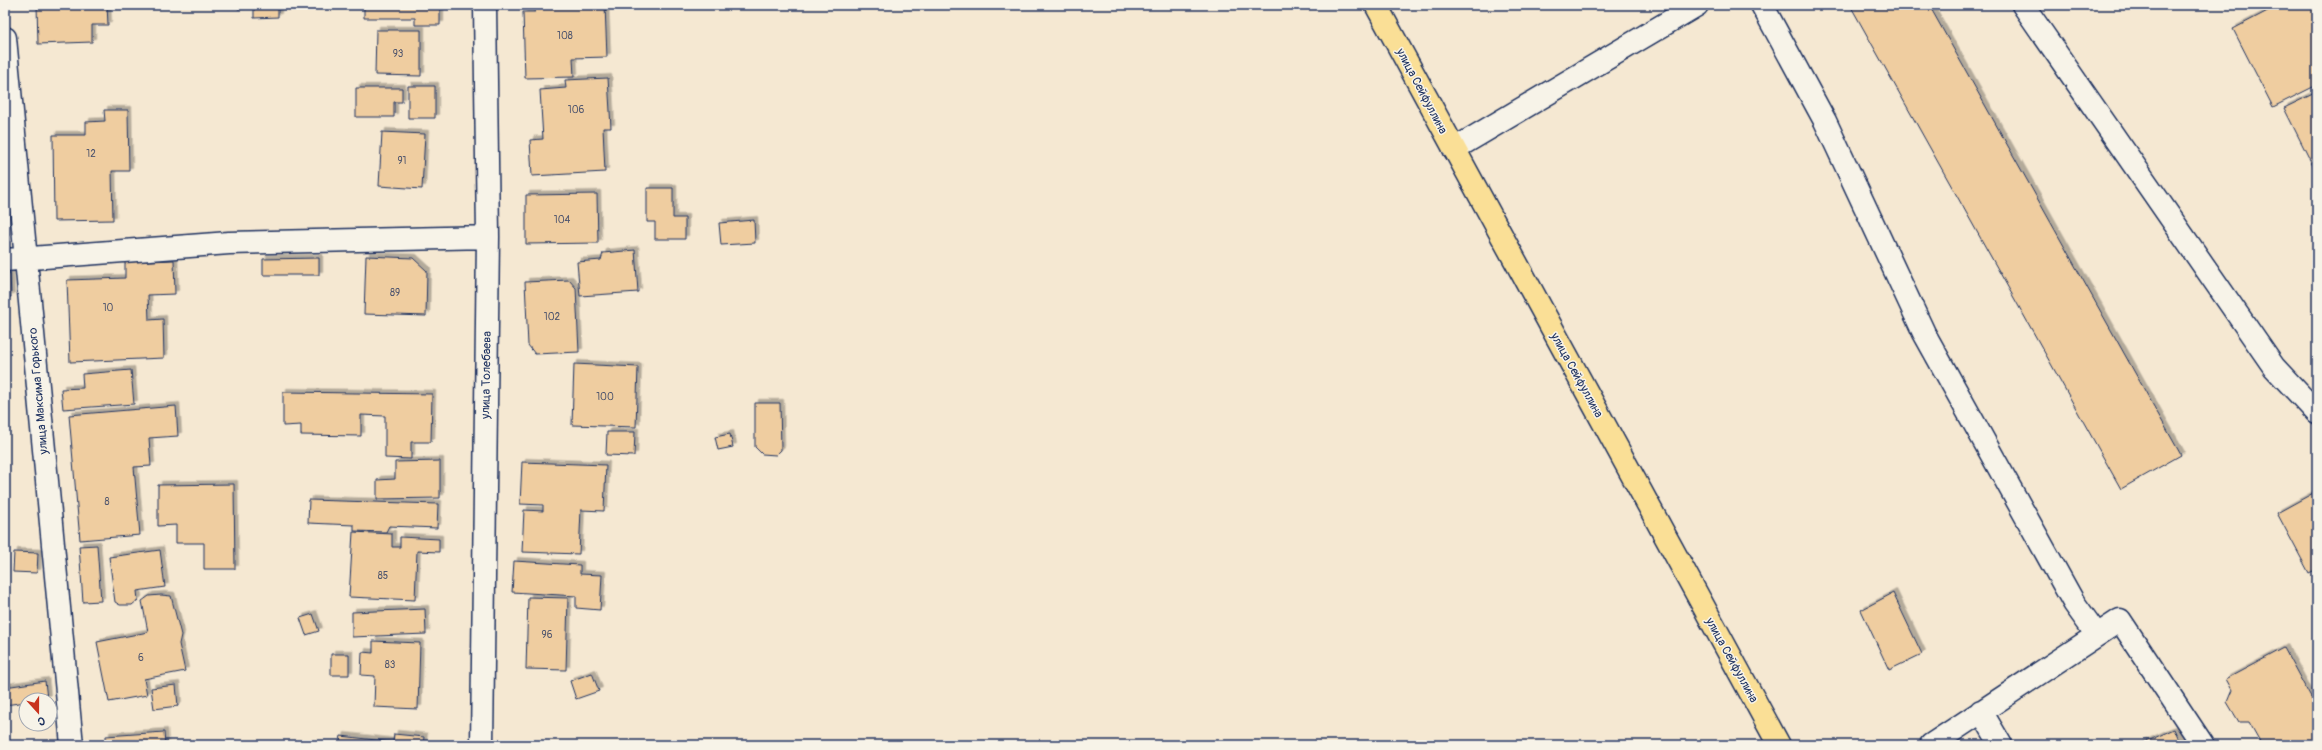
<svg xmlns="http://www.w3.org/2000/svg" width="2322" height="750" font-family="Pangolin,sans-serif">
<defs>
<filter id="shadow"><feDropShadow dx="3.5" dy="-3.5" stdDeviation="0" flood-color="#0004"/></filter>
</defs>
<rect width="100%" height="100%" fill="#f5e8d2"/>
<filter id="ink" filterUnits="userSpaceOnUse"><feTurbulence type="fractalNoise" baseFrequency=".025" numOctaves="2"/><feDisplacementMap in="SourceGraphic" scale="8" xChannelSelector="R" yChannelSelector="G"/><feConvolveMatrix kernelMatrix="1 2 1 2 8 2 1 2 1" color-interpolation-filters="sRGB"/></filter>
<g filter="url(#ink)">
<path fill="#efcda0" stroke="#1b2f5e" filter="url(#shadow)" d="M37,5h70l1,20h-16v17l-54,2z
M238,5h40v12l-24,1v-10l-16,1z
M340,5h100v20h-25v-7h-51v-12z
M535,5h70l2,52 -34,1 1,19 -49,1 -2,-66h12z
M1850,5h79l252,450 -60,34z
M2279,5h38v80l-44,22 -40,-78z
M376,30h45v46l-46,-1z
M608,78l3,50h-8l2,44 -73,4 -2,-36 13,-1 -3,-49 26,-2 -1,-8z
M408,86h27v32h-27z
M356,88h46v14h-8v15h-38z
M2317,92v75l-3,1 -30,-60z
M104,110h24l1,61h-17l1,49 -59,1 -1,-86h33v-13l19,-1z
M382,132l43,2 -3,55 -43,-3z
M647,188h26v30h12v21h-30v-17h-8z
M597,194l1,49 -72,1v-49z
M754,220l1,23 -34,2 -2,-22z
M635,250l3,42 -58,4 -3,-34 24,-2 2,-7z
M366,256l47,2 14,13 -1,45 -62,-2z
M319,258v17h-56v-16z
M174,260l1,34 -27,1 1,25 14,-1 1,39 -94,4 -3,-82 58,-2v-16z
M10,273l1,24h-6v-23z
M569,280l7,8 3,64 -44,2 -7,-9 -3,-63z
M574,364l64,3 -2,60 -64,-2z
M131,370l3,34 -71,5 -2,-20 22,-1 -1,-14z
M283,392l149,2 -1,48h-20v17l-26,-1v-42l-24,-1v21l-60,-1v-10l-18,1z
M755,403h25l1,47 -5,5 -14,-1 -7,-7z
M176,406l2,30 -29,2 2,28 -17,1 6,68 -60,5 -11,-125z
M607,432h28l-1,24 -28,-1z
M730,434l3,13 -15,3 -3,-13z
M440,461v37l-63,1v-19l18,-1v-17z
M522,462l84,3 -2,46 -23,-1 -2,44 -57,-2 2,-42 19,1v-6l-23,-1z
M234,484l1,85h-31v-26h-28v-18l-18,1v-41z
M2317,491v78l-8,4 -32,-60z
M309,500l129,4 -1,24 -48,-2 -3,6 -32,-1v-6l-46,-2z
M353,532l39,2v13h8v-10l39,2v13l-22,-1 -2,49 -66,-3z
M97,545l4,56 -18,1 -4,-56z
M160,550l5,37 -28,4 1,9 -6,5h-12l-5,-3 -6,-45z
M14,552l24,1 -1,20 -24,-1z
M514,561l66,4v9l22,1 -2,35 -24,-2v-12l-64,-4z
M1893,593l29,61 -33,16 -28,-60z
M161,595l10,1 10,39 -2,9 6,27 -41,8 3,16 -38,7 -12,-60 51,-10 -6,-31 7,-5z
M528,597l40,1 -2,72 -40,-1z
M425,609l1,25 -74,3v-25z
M313,614l6,17 -13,4 -6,-17z
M373,641l47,2 -2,66 -44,-2 1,-31 -14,-1 1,-23 11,1z
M2284,648l33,61v36h-55l-13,-23h-10l-12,-20 5,-12 -6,-11z
M331,654h18v21h-18z
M592,673l7,18 -23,8 -6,-18z
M45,681l2,18 -21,1v2l-21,3v-18z
M176,685l2,21 -24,3 -3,-21z
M2174,729l7,16h-40v-1z
M164,732l1,13h-59v-9z
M394,734l30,3 -1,8h-84l2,-9 52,6z"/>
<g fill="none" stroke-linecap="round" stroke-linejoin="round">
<defs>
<path id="street" d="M1762,5l63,116 99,212 150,270 23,32
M2023,5l251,362 43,46
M5,38l67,707
M1454,149l243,-144
M5,260l224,-17 259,-6
M1981,711l20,34
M482,745l6,-508 -3,-232
M1931,745l189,-125 83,125"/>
<path id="primary" d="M1376,5l403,740"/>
</defs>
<use href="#street" stroke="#1b2f5e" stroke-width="25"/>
<use href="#primary" stroke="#1b2f5e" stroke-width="25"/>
<use href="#street" stroke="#f7f3e8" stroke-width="22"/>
<use href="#primary" stroke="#fadf96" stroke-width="22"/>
</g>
</g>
<g text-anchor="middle" stroke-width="3" stroke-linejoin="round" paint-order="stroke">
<g font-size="10" fill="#50566e">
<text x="565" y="39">108</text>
<text x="398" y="57">93</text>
<text x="576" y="113">106</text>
<text x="91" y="157">12</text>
<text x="402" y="164">91</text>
<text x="562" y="223">104</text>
<text x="395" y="296">89</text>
<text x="108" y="311">10</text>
<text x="552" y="320">102</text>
<text x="605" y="400">100</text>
<text x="107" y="505">8</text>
<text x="383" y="579">85</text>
<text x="547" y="638">96</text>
<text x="141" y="661">6</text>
<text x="390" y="668">83</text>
</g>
<g font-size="12" fill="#1b2f5e" stroke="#f7f3e8">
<text transform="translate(1422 91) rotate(62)" y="4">улица Сейфуллина</text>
<text transform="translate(486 375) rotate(-89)" y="4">улица Толебаева</text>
<text transform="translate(1577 375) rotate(61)" y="4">улица Сейфуллина</text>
<text transform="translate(38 391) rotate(-95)" y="4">улица Максима Горького</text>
<text transform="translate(1732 660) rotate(61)" y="4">улица Сейфуллина</text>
</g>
</g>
<rect width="2322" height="750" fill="none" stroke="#f7f3e8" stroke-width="20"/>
<rect x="10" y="10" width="2302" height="730" fill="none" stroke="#1b2f5e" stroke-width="1.5" filter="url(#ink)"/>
<g transform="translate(38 712) rotate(159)"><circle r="19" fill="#f7f3e8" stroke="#9fa5b1"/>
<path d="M0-3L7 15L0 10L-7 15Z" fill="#c8321e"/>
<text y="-6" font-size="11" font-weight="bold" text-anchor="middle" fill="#1b2f5e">С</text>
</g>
</svg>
